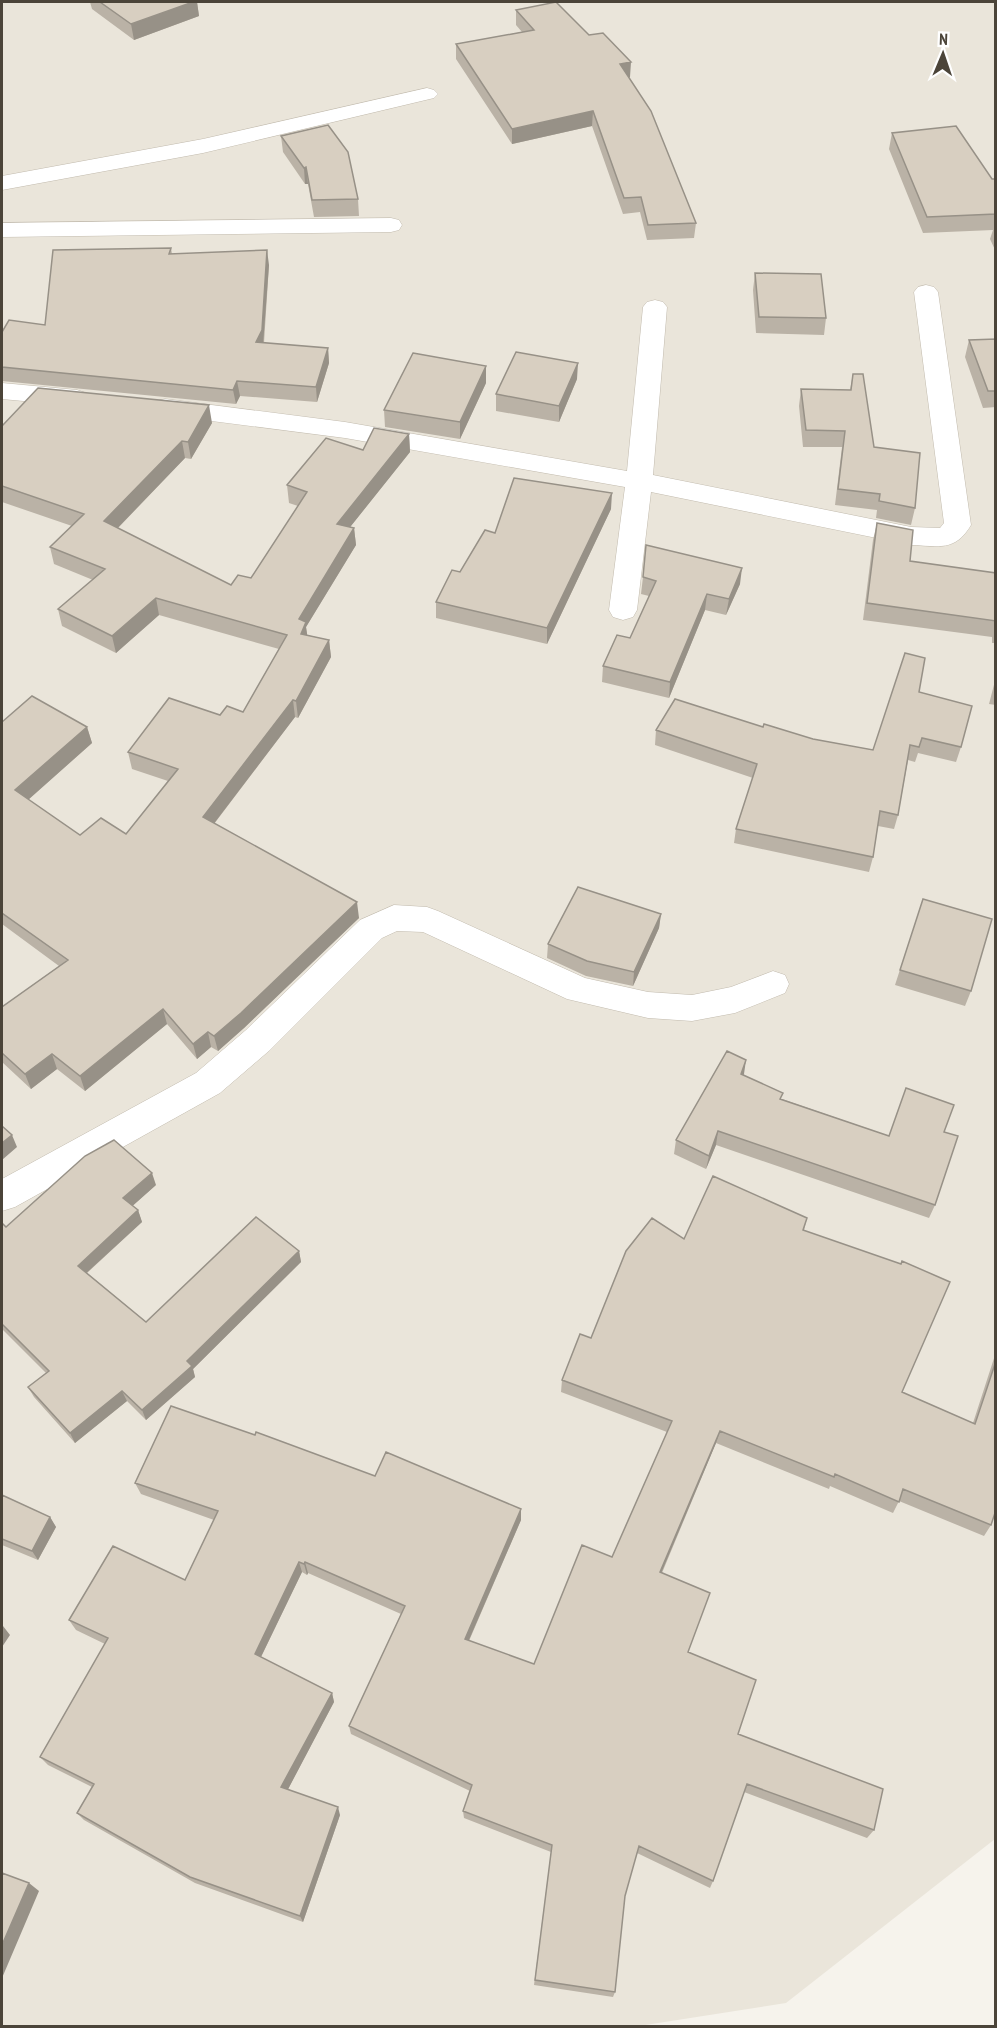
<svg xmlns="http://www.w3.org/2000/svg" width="997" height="2028" font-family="'PT Sans Narrow',sans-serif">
<rect width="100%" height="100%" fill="#f6f3ec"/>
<path fill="#eae5da" d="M2,2h993v1837l-209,164 -147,23h-637z"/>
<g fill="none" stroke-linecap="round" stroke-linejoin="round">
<defs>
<path id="minor" d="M427,88l7,2 4,4 -4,4 -231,55 -201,37v-14l201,-37z
M391,218l8,2 3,5 -3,5 -8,2 -389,5v-14z
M926,285l8,2 4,5 33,233c-16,27 -32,21 -60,20l-260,-53 -14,118 -4,7 -10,3 -10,-3 -4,-7 16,-123 -280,-49 -180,-23 -9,-2 -4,-6 4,-6 9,-2 180,23 282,49 16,-164 4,-5 8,-2 8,2 4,5 -14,168 258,52 29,1 4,-5 -30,-231 4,-5z
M2,383l75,7 9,3 3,5 -3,5 -9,3 -75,-7z
M394,905l33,2 11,4 147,67 63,14 44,3 39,-8 42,-16 12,4 4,9 -4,9 -50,20 -43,8 -44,-3 -81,-19 -144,-67 -26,-1 -15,7 -112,112 -50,43 -205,114 -13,4v-32l194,-106 50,-43 114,-110z"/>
</defs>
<use href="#minor" stroke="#c2bbae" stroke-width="1"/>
<use href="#minor" fill="#fff" fill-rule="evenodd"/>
</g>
<path fill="#bab2a6" d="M90,2h107l2,14 -65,24 -42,-31z
M516,10l114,67 -1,1 67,145 -2,15 -47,2 -7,-28 -17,2 -31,-88 -80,18 -56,-85v-15l66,-12 -6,-7z
M892,133l100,46h4v73l-6,-13 3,-9 -70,3 -34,-84z
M281,136l77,63 1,17 -45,1 -6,-33h-3l-22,-32z
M171,248l1,6 97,11 -5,78 64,5 1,15 -12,39 -77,-6 -4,8 -234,-23v-49l43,-7z
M755,273l71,45 -2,17 -68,-2 -3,-43z
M996,339v68l-13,1 -18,-51 4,-17z
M853,374l21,73 41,61 -4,17 -35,-7 1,-8 -42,-5 7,-58h-39l-4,-41 2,-17 49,1z
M577,379l-18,43 -63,-11v-17z
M486,383l-26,56 -75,-12 -1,-17z
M212,423l-21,36 -6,-1 -67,70 113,57 20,-7 47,-72 -9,-3 -2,-18 76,-35 46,-16 1,18 -60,75 4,1 2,17 -50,82 1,8 22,5 2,17 -33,61 -3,-1 -81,107 145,94 -115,110 -26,23 -7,-4 -14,12 -30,-35 -82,67 -28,-22 -26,20 -29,-27v-55l57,-41 -57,-42v-202l85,5 5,16 -64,57 52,35 46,-1 42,-53 -36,-12 -4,-17 92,-37 23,-3 36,-63 -120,-34 -43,38 -54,-27 -4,-17 35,-29 -39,-16 -4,-17 22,-21 -70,-24v-76z
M611,509l-64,135 -111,-26v-16l24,-30 35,-39z
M877,523l33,38 86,12v70h-4v-6l-129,-17 10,-80z
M643,577l97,7 -14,31 -21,-5 -36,88 -67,-16 1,-16 27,-28 19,-42 -8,-2z
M996,677v28l-7,-1z
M919,692l42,55 -5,15 -38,-9 -3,9 -7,-2 -10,55 -4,14 -16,-3 -5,31 -4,15 -135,-29 2,-14 17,-51 -98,-33 1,-15 107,-3 50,12 60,11z
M923,899l48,92 -6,15 -70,-21z
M661,914l-2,14 -26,58 -47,-10 -39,-18 1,-14z
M743,1075l39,24 107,37 55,-4 -9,73 -6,13 -213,-73 -10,24 -32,-15 2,-14z
M156,1185l-24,21 6,4 4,12 -55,51 59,49 153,-71 2,11 -108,107 2,8 -49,43 -19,-19 -52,42 -41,-46 -6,-10 18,-14 -44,-44v-106l4,4z
M807,1218l-3,12 98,162 71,31 23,-71v158l-5,15 -7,11 -85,-35 -6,12 -63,-27 -1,3 -113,-46 -54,130 44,30 -18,49 50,82 136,96 -7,8 -123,-46 -31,89 -3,7 -73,-35 -12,43 -10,96 -2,5 -79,-12 17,-133 -87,-34 -1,-7 7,-20 -119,-57 -2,-8 52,-112 -93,-41 -1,2 -5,-3 -41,85 71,36 2,9 -46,87 52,26 -37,107 -108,-39 -111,-63 -7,-7 15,-26 -44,-22 -8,-8 65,-113 -29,-14 -7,-10 116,-40 29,-60 -73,-26 -6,-11 240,-7 146,44 -52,121 65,23 78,-107 55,-125 -106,-40 1,-12 29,-42 93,-99z
M2,1495l48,22 6,10 -18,33 -36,-15z"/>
<path fill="#979187" d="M193,2h4l2,14 -65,24 -3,-16z
M631,62l-1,15 -11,2 1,-15z
M593,111l-1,15 -80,18v-15z
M306,167l2,17h-3l-1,-16z
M267,250l2,15 -6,80 -7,-3z
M328,348l1,15 -12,39 -1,-15z
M578,363l-1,16 -18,43v-16z
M486,366v17l-26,56v-17z
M237,381l3,15 -4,8 -3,-14z
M209,405l3,18 -21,36 -3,-17z
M409,434l1,18 -71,89 -2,-17z
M182,441l3,17 -77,80 -4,-17z
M612,493l-1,16 -64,135v-16z
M354,528l2,17 -50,82 2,13 -5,11 -4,-32z
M742,568l-2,16 -14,31 3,-16z
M707,594l-2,16 -36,88 1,-16z
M156,598l3,17 -43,38 -4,-17z
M329,640l2,17 -33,61 -2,-17z
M293,700l2,17 -89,117 -3,-17z
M87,727l5,16 -72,64 -5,-17z
M357,902l2,16 -115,110 -26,23 -4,-15z
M661,914l-2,14 -26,58 1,-14z
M163,1009l4,15 -82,67 -5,-15z
M208,1032l3,15 -14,12 -4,-15z
M52,1054l5,15 -26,20 -6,-15z
M746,1060l-2,14 -6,13 3,-13z
M718,1131l-2,14 -10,24 3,-13z
M12,1135l5,12 -15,13v-17z
M152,1173l4,12 -28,25 -5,-12z
M138,1210l4,12 -60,55 -4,-11z
M299,1251l2,11 -108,107 2,8 -49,43 -4,-10 45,-49z
M122,1391l5,10 -52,42 -5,-10z
M720,1431l-4,12 -59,140 3,-11z
M521,1509v11l-56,129v-10z
M50,1517l6,10 -18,33 -6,-9z
M299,1562l3,10 -44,91 -3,-9z
M305,1562l3,11 -1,2 -3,-11z
M3,1626l7,9 -8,12v-20z
M332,1693l2,9 -49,93 -4,-8z
M338,1807l2,8 -37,107 -3,-6z
M29,1883l10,8 -37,87v-33z"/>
<path fill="#d8cfc1" stroke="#979187" stroke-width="1.5" d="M100,2h93l-62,22z
M556,2l33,33 14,-2 28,29 -11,2 31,47 45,112 -48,2 -7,-28 -17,1 -31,-87 -81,18 -56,-85 78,-14 -18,-20z
M328,125l20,27 10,47 -46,1 -6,-33 -2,1 -23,-32z
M956,126l36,53h4v35l-69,3 -35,-84z
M171,248l-2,6 98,-4 -5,80 -6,12 72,6 -12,39 -79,-6 -4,9 -231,-23v-35l7,-12 36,5 8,-75z
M755,273l66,1 5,44 -67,-1z
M996,339v52h-8l-19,-51z
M516,352l62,11 -19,43 -63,-12z
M413,353l73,13 -26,56 -76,-12z
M853,374h10l11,73 46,6 -5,55 -36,-7 1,-7 -42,-5 7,-58 -39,-1 -5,-41 50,1z
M38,388l171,17 -21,37 -6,-1 -78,80 127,64 7,-10 13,3 56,-86 -20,-7 39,-47 37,12 11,-22 35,6 -72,90 17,4 -55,91 7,3 -5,12 28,6 -33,61 -3,-1 -90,117 154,85 -116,111 -27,23 -6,-4 -15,12 -30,-35 -83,67 -28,-22 -27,20 -23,-21v-46l66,-47 -66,-47v-191l30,-26 55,31 -72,63 65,45 21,-17 25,16 52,-65 -50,-17 41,-54 51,17 7,-9 16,6 44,-77 -131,-37 -44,38 -54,-27 47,-40 -55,-22 34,-33 -82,-28v-60z
M514,478l98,15 -65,135 -111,-26 16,-32 8,2 25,-42 10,3z
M877,523l36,7 -3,31 86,12v48l-129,-18z
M646,545l96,23 -13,31 -22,-5 -37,88 -67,-16 14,-31 13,3 26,-57 -13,-4z
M905,653l20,5 -6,34 53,14 -11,41 -39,-9 -3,9 -9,-2 -12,70 -18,-4 -7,46 -137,-28 21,-65 -101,-34 19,-31 88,28 1,-3 49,15 60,11z
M578,887l83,27 -27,58 -47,-11 -39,-17z
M923,899l69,20 -21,72 -71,-21z
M727,1051l19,9 -5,14 42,19 -3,6 109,37 17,-48 48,17 -10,27 14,4 -23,69 -217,-74 -9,25 -33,-16z
M2,1126l10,9 -10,8z
M114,1140l38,33 -29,25 15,12 -60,56 68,56 110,-105 43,34 -112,110 5,5 -50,44 -20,-19 -52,42 -42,-46 21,-16 -47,-47v-101l4,4 79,-71z
M713,1176l94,42 -4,12 98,34 1,-3 48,21 -48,110 73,32 21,-63v149l-5,15 -88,-36 -4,13 -64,-28 -1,3 -114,-46 -60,141 50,21 -22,59 68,28 -18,54 145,55 -9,41 -127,-46 -34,97 -74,-35 -14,50 -10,96 -80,-12 17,-135 -89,-34 9,-26 -123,-59 56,-120 -100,-44 -1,2 -5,-2 -44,92 77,39 -51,94 57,20 -38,109 -110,-39 -113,-64 17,-29 -54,-27 68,-119 -39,-18 44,-74 72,34 33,-69 -83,-28 36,-77 84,29 1,-3 119,44 11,-24 135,57 -56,130 69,25 48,-119 30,12 60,-136 -110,-41 18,-46 11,4 35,-87 26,-33 32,21z
M2,1495l48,22 -18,34 -30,-12z
M2,1873l27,10 -27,62z"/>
<rect width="997" height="2028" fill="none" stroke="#4b4439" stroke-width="6"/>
<g transform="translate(943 54) rotate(2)" stroke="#ffffff" stroke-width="4.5" paint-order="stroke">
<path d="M0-4.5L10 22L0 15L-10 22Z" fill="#4b4439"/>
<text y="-9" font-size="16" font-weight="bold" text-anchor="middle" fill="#4b4439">N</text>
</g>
</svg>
